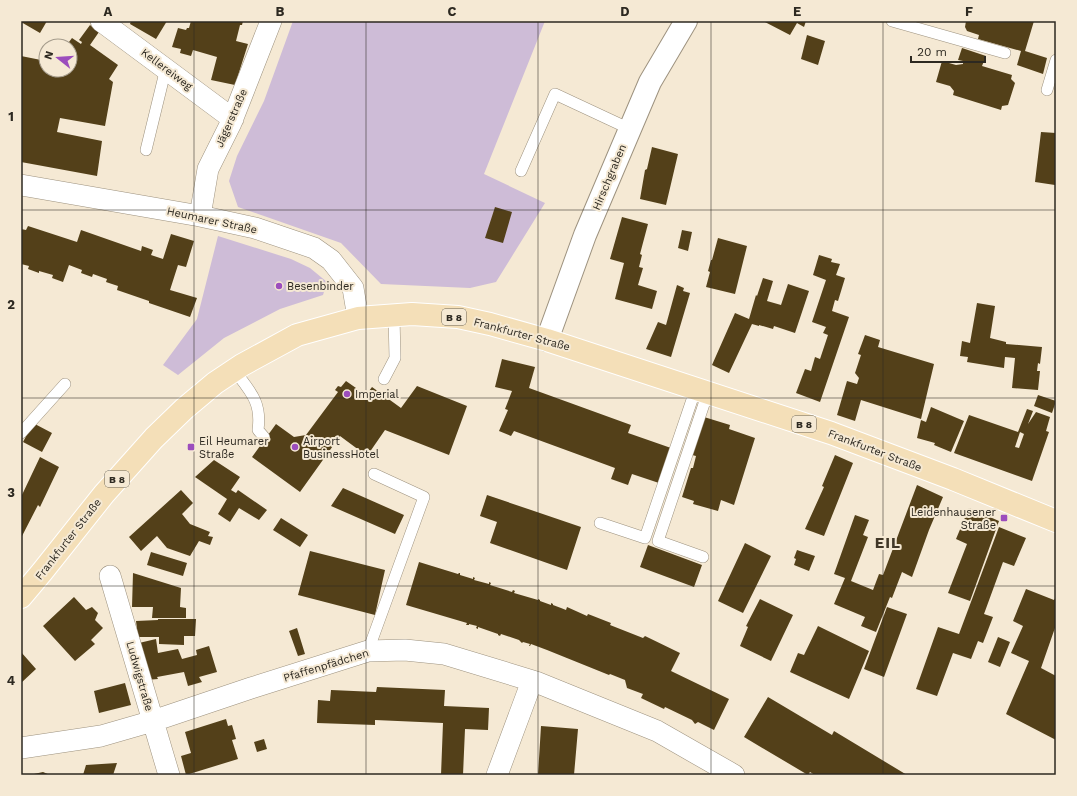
<svg xmlns="http://www.w3.org/2000/svg" width="1077" height="796" font-family="'Work Sans',sans-serif">
<rect width="100%" height="100%" fill="#f5e9d4"/>
<path fill="#cebcd7" d="M293,21h252l-61,153 61,29 -49,79 -26,6 -89,-4 -40,-41 -103,-36 -9,-26 8,-25 27,-55z
M218,236l73,23 19,9 17,14 -4,13 -43,14 -56,29 -46,37 -15,-10 34,-46z"/>
<path fill="#534019" fill-rule="evenodd" d="M21,21h26l-7,12 -19,-11z
M131,21h36l-11,18 -26,-15z
M191,21h52l-1,4h-2l-4,16 12,3 -13,41 -24,-5 6,-23 -24,-7 -2,6 -11,-3 1,-4 -9,-2 6,-19 8,2 1,-2h2z
M763,21h43l-2,6 -7,-4 -7,12z
M966,21h68l-9,30 22,7 -4,16 -26,-9 4,-14 -43,-12 1,-4 -12,-4 -2,-4z
M90,25l9,7 -9,13 28,20 -9,14 4,3 -8,44 -45,-8 -3,14 45,9 -5,35 -76,-14v-106l25,5v9h24v-24h-4l6,-8 9,6 1,-2 -3,-2z
M807,35l18,6 -7,24 -17,-6z
M962,48l24,8 -4,10 30,9 -1,4 4,4 -7,22 -6,1 -1,4 -48,-15 1,-4 -4,-5 -14,-4 6,-21 14,4 7,-1v-3l-5,-1z
M1041,132l15,1 -1,52 -20,-3z
M652,147l26,7 -12,51 -26,-6 5,-29 2,-1z
M495,207l17,5 -9,31 -18,-5z
M622,217l26,7 -8,30 2,1 -3,12 4,1 -5,17 19,6 -5,18 -37,-10 9,-36 -14,-4z
M28,226l49,16 4,-12 60,21 1,-5 11,4 -2,5 12,4 8,-25 23,7 -8,26 -8,-2 -8,25 27,8 -7,19 -41,-14v-2l-32,-11 1,-4 -12,-4 1,-3 -14,-5 -1,3 -11,-4 1,-3 -13,-5 -6,17 -11,-4 1,-3 -14,-4v2l-11,-4 1,-3 -8,-2v-35l5,1z
M682,230l10,2 -4,19 -10,-3z
M718,238l29,8 -12,48 -29,-7 4,-15 -2,-1 3,-11h1z
M819,255l13,4 -1,3 9,2 -4,11 9,3 -7,23 -3,-1 -3,11 17,6 -29,85 -24,-9 9,-24 6,2 4,-14 5,2 8,-24 -5,-2 3,-6 -14,-5 14,-42 -13,-5z
M763,278l10,3 -6,20 14,4 7,-21 21,7 -14,42 -21,-7 -1,3 -14,-4v1l-7,-2 -23,49 -17,-8 23,-52 14,6 7,-24 1,1z
M677,285l7,3 -1,3 7,2 -19,64 -25,-8 12,-27 8,3z
M977,303l18,3 -5,32 16,4v2l36,3 -2,17 -2,-1 -1,8h3l-2,19 -26,-2 3,-30 -10,-1 -1,11 -37,-6 1,-5 -8,-1 2,-15 8,2z
M865,335l15,5 -2,7 56,17 -13,55 -60,-19 -6,21 -18,-6 10,-34 10,3 2,-6 -4,-5 6,-18 -3,-1z
M502,359l33,8 -6,21 102,37 -3,8 43,15 -12,35 -27,-9 -4,11 -17,-6 4,-11 -101,-37 -3,5 -12,-5 9,-21 -3,-1 7,-18 -17,-4z
M346,381l20,14 6,-8 29,21 16,-22 50,20 -18,49 -64,-25 -18,26 -27,-20 -40,56 -48,-35 24,-33 18,13 12,-2 32,-43 -3,-2 3,-4 3,1z
M1038,395l18,6 -4,12 -18,-7z
M931,407l33,14 -13,31 -17,-7 1,-2 -18,-5 4,-18 5,2z
M1027,409l6,2 -5,13 8,-12 14,5 -4,14 3,1 -17,49 -78,-28 15,-38 49,17zM1020,432l4,2 -5,14 -4,-1z
M704,417l26,8 -1,4 26,9 -21,67 -13,-5 -3,11 -25,-7 1,-3 -12,-4 9,-29h2l3,-12 -4,-1z
M33,423l19,10 -10,19 -19,-10z
M835,455l18,8 -29,73 -19,-7 19,-42 -2,-1z
M40,457l19,10 -19,40 -2,-2 -17,33v-41z
M214,460l26,17 -9,13 5,3 2,-3 29,20 -8,10 -20,-12 -9,14 -12,-8 9,-15 -32,-22z
M917,485l26,12 -14,33 -17,47 -10,-5 -10,26 -2,-1 -14,35 -15,-6 4,-9 -31,-13 11,-26 -11,-4 21,-59 14,5 -6,15 5,2 -17,44 22,9 6,-16 4,1z
M343,488l61,27 -9,19 -64,-28z
M181,490l12,13 -11,11 8,10 20,8 -2,4 5,1 -3,8 -11,-4 -9,15 -23,-8 -10,-12 -16,15 -12,-14z
M487,495l94,32 -14,43 -77,-27 7,-21 -17,-6z
M969,508l30,13 -29,80 -22,-8 19,-49 -11,-5z
M281,518l27,17 -8,12 -27,-17z
M999,527l27,11 -12,28 -11,-4 -19,52 9,3 -10,26 -5,-2 -7,18 -18,-6 -16,43 -21,-7 22,-62 21,7z
M745,543l26,13 -28,57 -25,-12z
M648,545l54,20 -8,22 -54,-20z
M797,550l18,6 -6,15 -15,-6 2,-6 -2,-1z
M310,551l75,19 -10,45 -77,-20z
M151,552l36,11 -4,13 -36,-11z
M419,562l39,12 1,-1h1v2l13,4v-2l2,1 -1,2 15,4v-2l2,1 -1,2 22,7 1,-2 2,1 -1,2 24,7v-1l2,1v1l11,4v-2l2,1v1l8,3 5,2 1,-3 20,9 1,-2 23,9 -1,2 33,13 2,-2 35,17 -9,18 58,28 -15,31 -16,-8 -3,2 -3,-4 -27,-13 -1,2 -23,-11 2,-4 -16,-6 -2,-8 -15,-6 -1,1 -62,-25 -16,-6 -1,2h-1l1,-2 -7,-2 -1,1 -3,-3 -18,-6 -1,2 -2,-1v-1l-20,-7v2l-2,-1 1,-2 -8,-2v1h-3l1,-2 -61,-18z
M133,573l48,15 -1,19 6,1v10h-34l1,-11h-21z
M1026,589l28,11 2,-3v28l-15,43 15,8v64l-50,-26 23,-53 -18,-8 12,-27 -10,-5z
M74,597l12,13 6,-3 6,6 -3,7 8,8 -12,12 4,4 -20,17 -32,-35z
M760,599l33,16 -22,46 -31,-15 8,-19 -2,-1z
M887,607l20,7 -23,63 -20,-8z
M158,619h38l-1,17h-11v9l-25,-1v-7h-21l-2,-16 22,-1z
M818,626l51,25 -20,48 -59,-27 8,-19 6,2z
M297,628l8,26 -7,2 -9,-25z
M998,637l12,5 -10,25 -12,-5z
M156,639l2,14 20,-4 4,10 15,-4 -1,-5 13,-4 8,26 -18,5 3,5 -14,4 -4,-14 -27,5 1,2 -12,1 -7,-37z
M21,652l15,17 -15,14z
M125,683l6,22 -32,8 -5,-22z
M377,687l68,3 -1,16 45,2 -1,22 -23,-1 -2,46h-22l2,-52 -68,-3v5l-58,-2 1,-23 12,1 1,-11 45,2z
M768,697l64,38 2,-4 73,44h-92l-5,-3 -2,3 -64,-38z
M226,719l2,7 4,-1 4,14 -4,1 6,19 -52,16 -5,-19 10,-3 -6,-21z
M541,726l37,3 -4,46h-36z
M264,739l3,10 -10,3 -3,-10z
M117,763l-4,12h-30l3,-10z
M43,772l7,3h-16v-1z"/>
<g fill="none" stroke-linecap="round" stroke-linejoin="round">
<defs>
<path id="service" d="M892,21l113,32
M1047,90l9,-30
M146,150l20,-82
M521,171l34,-77 75,35
M234,370c16,21 28,32 24,60l6,7
M384,379l11,-21 -1,-42
M21,433l44,-49
M600,523l45,15 51,-150
M703,557l-45,-16 50,-149
M368,651l56,-154 -50,-23"/>
<path id="minor" d="M101,21l132,98
M21,185l179,31 55,12 59,20 17,12 22,28 5,30
M200,216l8,-47 23,-46 40,-102
M110,576l59,199
M21,748l80,-12 52,-15 98,-33 117,-37 37,-1 39,4 92,28 121,49 77,44
M497,775l35,-94"/>
<path id="tertiary" d="M547,340l38,-105 45,-106 20,-47 36,-61"/>
<path id="primary" d="M21,597l21,-25 62,-78 50,-56 30,-29 31,-26 27,-18 55,-30 61,-17 54,-4 46,3 32,7 57,16 284,93 122,46 103,42"/>
</defs>
<use href="#service" stroke="#9d927f" stroke-width="12"/>
<use href="#minor" stroke="#9d927f" stroke-width="22"/>
<use href="#tertiary" stroke="#9d927f" stroke-width="24"/>
<use href="#primary" stroke="#fff" stroke-width="24"/>
<use href="#service" stroke="#fff" stroke-width="11"/>
<use href="#minor" stroke="#fff" stroke-width="21"/>
<use href="#tertiary" stroke="#fff" stroke-width="22"/>
<use href="#primary" stroke="#f4dfb8" stroke-width="22"/>
</g>
<path fill="none" stroke="#2d2921" stroke-width="1" stroke-opacity="0.55" d="M194,21v754M366,21v754M538,21v754M711,21v754M883,21v754M21,210h1035M21,398h1035M21,586h1035"/>
<g fill="#9c4dbd" stroke="#f5e9d4" stroke-width="1.5">
<circle cx="279" cy="286" r="4"/>
<circle cx="347" cy="394" r="4"/>
<rect x="187" y="443" width="8" height="8" rx="2"/>
<circle cx="295" cy="447" r="4"/>
<rect x="1000" y="514" width="8" height="8" rx="2"/>
</g>
<g text-anchor="middle" stroke-width="4" stroke-linejoin="round" paint-order="stroke">
<g fill="#f5e9d4" stroke="#696357" stroke-width="1">
<rect x="442" y="309" width="24" height="16" rx="3"/>
<rect x="792" y="416" width="24" height="16" rx="3"/>
<rect x="105" y="471" width="24" height="16" rx="3"/>
</g>
<g font-size="10" font-weight="bold" fill="#2d2921">
<text x="454" y="321">B 8</text>
<text x="804" y="428">B 8</text>
<text x="117" y="483">B 8</text>
</g>
<g font-size="11" fill="#2d2921" stroke="#f5e9d4">
<text transform="translate(167 69) rotate(37)" y="4">Kellereiweg</text>
<text transform="translate(231 118) rotate(-66)" y="4">Jägerstraße</text>
<text transform="translate(609 177) rotate(-67)" y="4">Hirschgraben</text>
<text transform="translate(212 220) rotate(12)" y="4">Heumarer Straße</text>
<text transform="translate(522 334) rotate(15)" y="4">Frankfurter Straße</text>
<text transform="translate(875 450) rotate(21)" y="4">Frankfurter Straße</text>
<text transform="translate(68 539) rotate(-52)" y="4">Frankfurter Straße</text>
<text transform="translate(326 665) rotate(-17)" y="4">Pfaffenpfädchen</text>
<text transform="translate(140 676) rotate(74)" y="4">Ludwigstraße</text>
</g>
<g font-size="11" fill="#2d2921" stroke="#f5e9d4" text-anchor="start">
<text x="287" y="290">Besenbinder</text>
<text x="355" y="398">Imperial</text>
<text x="199" y="445">Eil Heumarer<tspan x="199" dy="13">Straße</tspan></text>
<text x="303" y="445">Airport<tspan x="303" dy="13">BusinessHotel</tspan></text>
<text x="996" y="516" text-anchor="end">Leidenhausener<tspan x="996" dy="13">Straße</tspan></text>
</g>
<g font-size="15" font-weight="bold" letter-spacing="1" fill="#413727" stroke="#f5e9d4">
<text x="888" y="548">EIL</text>
</g>
</g>
<rect width="1077" height="796" fill="none" stroke="#f5e9d4" stroke-width="44"/>
<g transform="translate(58 58) rotate(287)"><circle r="19" fill="#f5e9d4" stroke="#a59c8c"/>
<path d="M0-3L7 15L0 10L-7 15Z" fill="#9c4dbd"/>
<text y="-6" font-size="11" font-weight="bold" text-anchor="middle" fill="#2d2921">N</text>
</g>
<path d="M911 56v6h74v-6" fill="none" stroke="#2d2921" stroke-width="2"/>
<text x="917" y="56" font-size="12" fill="#2d2921" stroke="#f5e9d4" stroke-width="3" paint-order="stroke">20 m</text>
<rect x="22" y="22" width="1033" height="752" fill="none" stroke="#2d2921" stroke-width="1.5"/>
<g font-size="13" text-anchor="middle" font-weight="bold" fill="#2d2921">
<text x="108" y="16">A</text>
<text x="280" y="16">B</text>
<text x="452" y="16">C</text>
<text x="625" y="16">D</text>
<text x="797" y="16">E</text>
<text x="969" y="16">F</text>
<text x="11" y="121">1</text>
<text x="11" y="309">2</text>
<text x="11" y="497">3</text>
<text x="11" y="685">4</text>
</g>
</svg>
